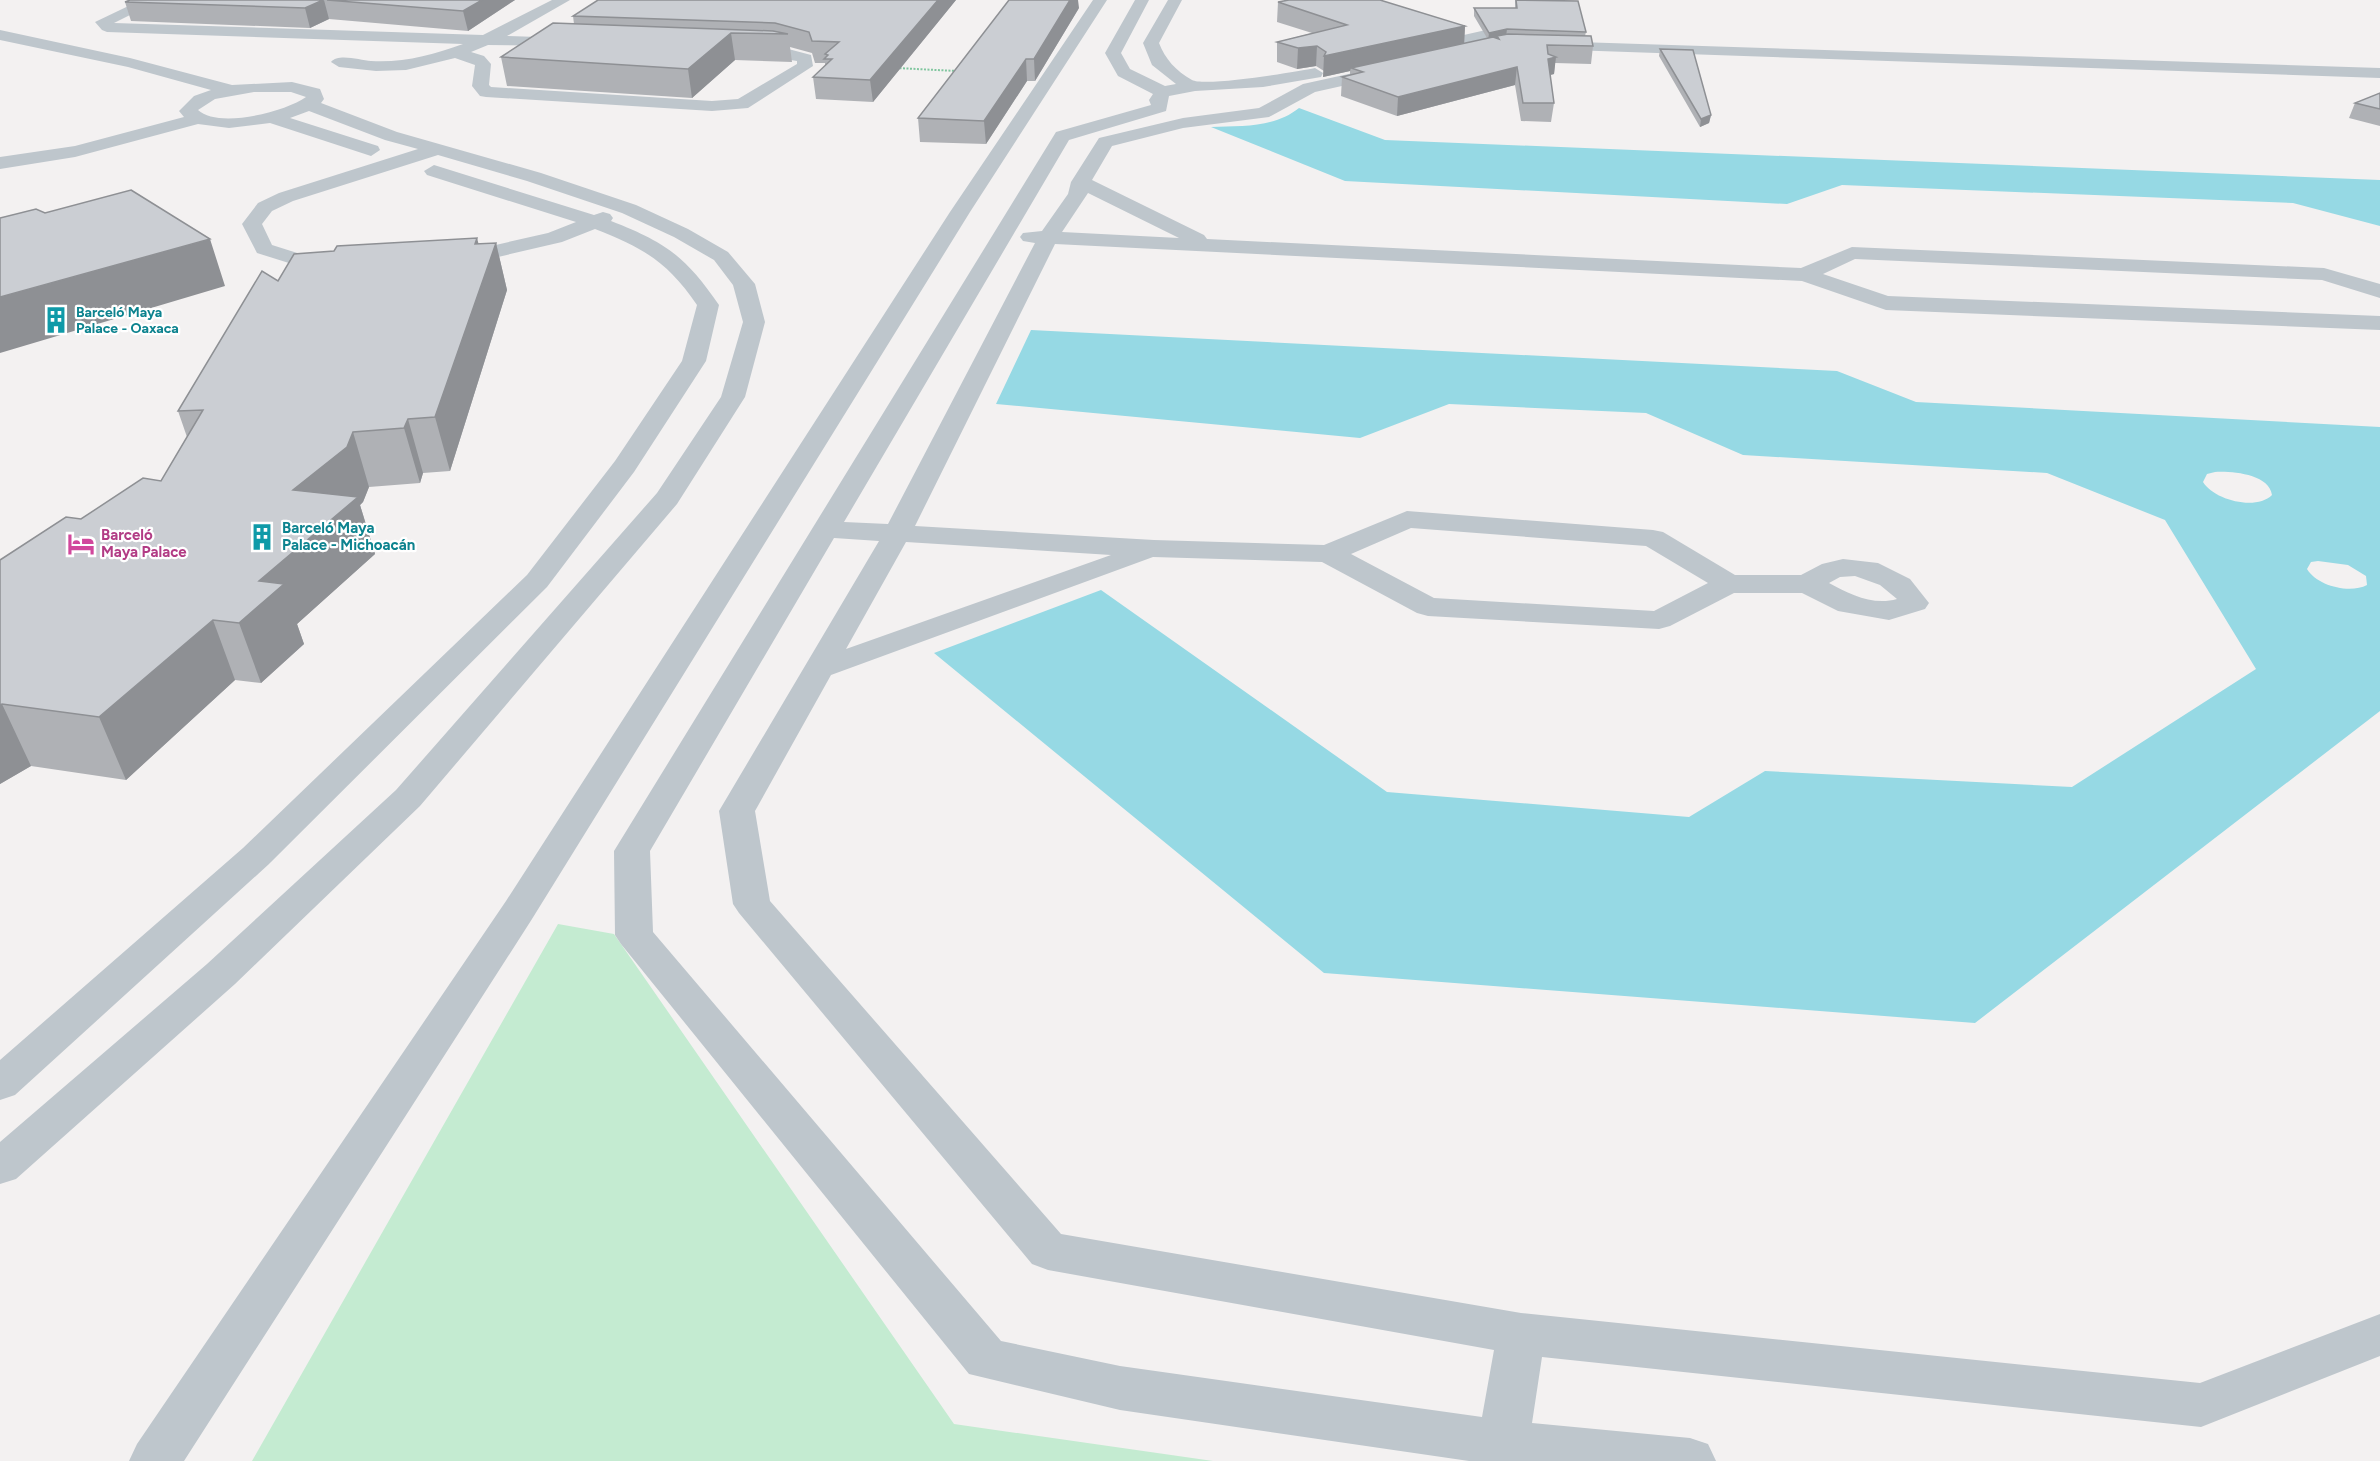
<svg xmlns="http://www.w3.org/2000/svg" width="2380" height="1461" font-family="Figtree,sans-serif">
<rect width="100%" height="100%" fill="#f3f1f1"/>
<path fill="#c4ebd1" d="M558,924l56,10 340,490 259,37h-961z"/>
<path fill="#96d9e4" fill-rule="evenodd" d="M1299,108l86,32 995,40v46l-87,-23 -451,-18 -55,19 -442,-23 -134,-54c31,-1 63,1 88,-19z
M1031,330l806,41 79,31 464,25v284l-405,312 -651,-50 -390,-320 167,-63 286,202 302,25 76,-46 307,16 184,-118 -91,-149 -118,-47 -304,-18 -97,-42 -197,-9 -89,34 -364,-34zM2215,472c17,-1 54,2 57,23 -16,16 -58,5 -69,-13l4,-8zM2318,561l30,4 18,11 1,9c-17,9 -50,1 -60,-16l4,-7z"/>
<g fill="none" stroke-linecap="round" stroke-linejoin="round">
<path stroke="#80c69f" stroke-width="2" stroke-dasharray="2 1.5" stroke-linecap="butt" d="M896,68l61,3"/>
<path fill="#bec6cc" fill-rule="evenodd" d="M141,0h19l-46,23 369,12 69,-35h18l-63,36 63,2 6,2 2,3 -2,3 -88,-1 -17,7 13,4 7,8 -2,21 2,2 221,14 26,-2 59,-35v-3l-56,-9 -2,-3 2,-3h36l34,9 2,11 -65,42 -36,3 -226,-14 -6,-1 -8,-10 3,-21 -20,-7 -49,12 -30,1 -37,-4 -8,-5c7,-9 29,-2 40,-1 32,2 62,-6 92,-17l-356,-12 -5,-2 -7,-8z
M1093,0h14l-137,212 -438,707 -348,542h-55l8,-17 369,-543 444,-689z
M1135,0h14l-28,53 9,16 35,17 11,-2 -24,-19 -9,-22 25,-43h14l-23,43c6,16 17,28 33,37 14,7 103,-8 123,-12l8,5 -2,4 -58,10 -68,4 -26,5 -3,15 -97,29 -225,382 44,2 147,-281 -12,-2 -3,-4 3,-4 19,-2 26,-37 3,-12 28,-44 84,-20 76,-10 44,-24 82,-18 6,1 2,4 -2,4 -76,17 -46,25 -86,11 -71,18 -20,34 112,55 3,4 594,29 51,-21 472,21 56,16v14l-58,-18 -467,-21 -32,15 65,22 492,20v14l-494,-20 -84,-29 -747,-37 -140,282 239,14 170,5 83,-34 246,19 10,2 72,43h66l21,-11 21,-5 35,4 32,16 19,24 -4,6 -36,11 -51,-9 -36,-18h-68l-64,33 -11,3 -231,-13 -11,-3 -95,-51 -169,-5 -322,118 -76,136 15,90 291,333 460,79 679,70 180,-69v42l-179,71 -659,-70 -10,66 158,15 18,6 8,17h-247l-349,-51 -151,-36 -348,-430 -6,-9 -1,-84 442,-719 95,-27 -2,-5 4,-6 -35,-18 -13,-23zM1088,193l91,45 -117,-6zM1411,528l235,18 62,37 -54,28 -220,-13 -83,-44zM834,538l45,3 -160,270 14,93 6,9 293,351 16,6 446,80 -12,67 -362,-51 -119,-25 -348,-409 -3,-81zM906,542l205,13 -265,94zM1855,576l25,9 17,14c-24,7 -48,-5 -68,-16l11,-6z
M0,30l130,28 102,27 60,-3 28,7 4,10 -3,4 76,29 144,41 95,32 52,24 40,23 27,32 10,38 -20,75 -68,107 -257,302 -185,178 -219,195 -16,5v-42l207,-178 189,-174 261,-297 64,-96 22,-75 -10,-37 -19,-25 -40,-23 -52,-24 -95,-32 -89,-26 -145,46 -21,10 -10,13 10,21 38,12 33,3 3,5 -3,5 -35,-1 -51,-16 -15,-29 16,-21 21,-10 139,-44 -33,-9 -76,-29 -19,7 88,28 2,4 -9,6 -101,-33 -41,5 -31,-4 -123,33 -75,12v-12l75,-11 109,-29 -5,-6 15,-15 17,-6 -83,-23 -128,-27zM254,92h37l15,5c-21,15 -88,32 -108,13l17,-11z
M1486,30h44l8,5 -8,5h-44l-65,14 -8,-5 2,-3z
M1547,41l833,27v10l-839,-29 -2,-3 2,-3z
M434,165l160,50 9,-3 7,2 3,4 -2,3c56,22 74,35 108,84l-13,56 -72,111 -87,115 -278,277 -254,231 -15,5v-40l243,-212 284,-273 88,-114 67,-100 15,-56c-30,-44 -54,-57 -102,-76l-33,13 -107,25 -8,-1 -3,-5 3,-5 101,-23 28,-11 -149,-47 -3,-4z"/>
</g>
<path fill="#afb1b5" d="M130,0h385l-47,31 -139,-12 -19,9 -179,-7 -6,-19z
M956,0l-83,102 -57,-3 -3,-22 12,-11v-3h-10l-3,-10 -22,-6 2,15 -57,-2 -43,38 -185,-12 -6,-29 73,-33 -1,-8z
M1515,0h43l28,32 -1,4 8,10 -2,18 -36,-1 -1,11 -4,1 4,28 -3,19 -30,-1 -6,-36 -118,31 -56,-20 1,-19 8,-1v-5l-27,6 1,-6 -8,-5 -19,3 -20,-7v-20l35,-9 -35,-11 1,-20 187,24 -1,18 23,-6 -13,-22v-8h41z
M1079,8l-44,73h-8l-41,63 -66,-2 -2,-24z
M1660,49l51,66 -2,8 -9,4 -41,-71z
M2380,93v33l-31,-8 6,-15z
M496,243l11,47 -57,181 -27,2 -3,10 -51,4 -6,15 -3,3 15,49 -78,70 7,20 -43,39 -26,-3 -109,100 -95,-14 -31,18v-224l81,-41 80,-38 26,-44 -9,-26 301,-167z"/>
<path fill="#8e9094" d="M324,0l5,19 -19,9 -5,-20z
M482,0h33l-47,31 -5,-20z
M938,0h18l-83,102 -3,-22z
M1070,0h8l1,8 -44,73 -1,-22z
M1465,26l-1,20 -113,22 -1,3 -27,6 1,-21z
M1507,29l-1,8 -9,-1v3l-9,2 1,-8z
M731,33l4,27 -43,38 -4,-29z
M1317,46l-1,20 -19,3 1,-21z
M1556,57l-2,17 -8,2 2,-17z
M1026,59l1,22 -41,63 -2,-23z
M1517,67l-2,18 -118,31 1,-19z
M1711,115l-2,8 -9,4 1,-8z
M477,238l9,34 10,-29 11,47 -57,181 -15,-54 40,-173z
M210,239l15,47 -225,67v-56z
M408,419l15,54 -3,10 -16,-55z
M353,432l16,55 -6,15 -3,3 15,49 -78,70 7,20 -43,39 -22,-60 20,-42 34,-91z
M213,620l22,60 -109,100 -27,-63z
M2,704l29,62 -31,18v-79z"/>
<path fill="#cbced3" stroke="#8e9094" stroke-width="1.5" d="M130,0h193l-18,8 -180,-6z
M327,0h155l-19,11z
M598,0h340l-68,80 -57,-3 19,-18h-8l4,-4 -3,-1 14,-12 -27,-1 -3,-9 -34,-9 -202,-7z
M1009,0h61l-36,59h-8l-42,62 -66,-3z
M1289,0h91l85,26 -141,30 2,-4 -9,-6 -19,2 -21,-6 70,-17 -69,-23z
M1516,0l62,1 8,31 -79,-3 -18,4 -15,-25h43z
M553,23l220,8 15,3 -57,-1 -43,36 -187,-12z
M1508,34l83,2 2,10 -46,-1 1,9 8,3 -8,2 6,44h-31l-6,-36 -119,30 -56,-20 21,-5 -12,-4 142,-31 6,2 -2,-3z
M1660,49l33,1 18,65 -10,4z
M2380,93v16l-25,-6z
M131,190l79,49 -210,58v-79l36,-9 9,4z
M477,238l-2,6 21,-1 -61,174 -27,2 -4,9 -51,4 -6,15 -54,43 65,7 -99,84 25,3 -45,39 -26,-3 -114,97 -97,-13 -2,1v-145l66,-43 15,2 62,-41 18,3 42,-71 -25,1 84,-140 16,10 16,-27 40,-3 3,-5z"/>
<defs>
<symbol id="building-bare" viewBox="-9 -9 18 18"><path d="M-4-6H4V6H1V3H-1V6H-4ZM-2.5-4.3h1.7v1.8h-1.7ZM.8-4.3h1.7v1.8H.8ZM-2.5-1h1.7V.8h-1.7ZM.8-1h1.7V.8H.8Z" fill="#0f9aa8" stroke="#fff" stroke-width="2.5" paint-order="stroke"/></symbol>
<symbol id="hotel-bare" viewBox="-9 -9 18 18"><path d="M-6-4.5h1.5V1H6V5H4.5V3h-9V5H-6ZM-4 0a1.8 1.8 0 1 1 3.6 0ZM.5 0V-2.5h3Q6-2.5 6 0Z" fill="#d1479c" stroke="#fff" stroke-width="2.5" paint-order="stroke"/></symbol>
</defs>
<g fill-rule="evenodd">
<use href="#building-bare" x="37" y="301" width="38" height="38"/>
<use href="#building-bare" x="243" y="518" width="38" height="38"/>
<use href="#hotel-bare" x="62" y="525" width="38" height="38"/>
</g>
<g text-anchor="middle" stroke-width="4.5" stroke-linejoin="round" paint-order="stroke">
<g font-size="14" font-weight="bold" fill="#0d838f" stroke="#fff" text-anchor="start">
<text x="76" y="317">Barceló Maya<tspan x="76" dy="16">Palace - Oaxaca</tspan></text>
</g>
<g font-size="15" font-weight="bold" fill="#0d838f" stroke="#fff" text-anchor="start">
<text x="282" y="533">Barceló Maya<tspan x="282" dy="17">Palace - Michoacán</tspan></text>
</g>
<g font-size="15" font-weight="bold" fill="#b23c85" stroke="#fff" text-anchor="start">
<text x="101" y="540">Barceló<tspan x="101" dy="17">Maya Palace</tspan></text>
</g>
</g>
</svg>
